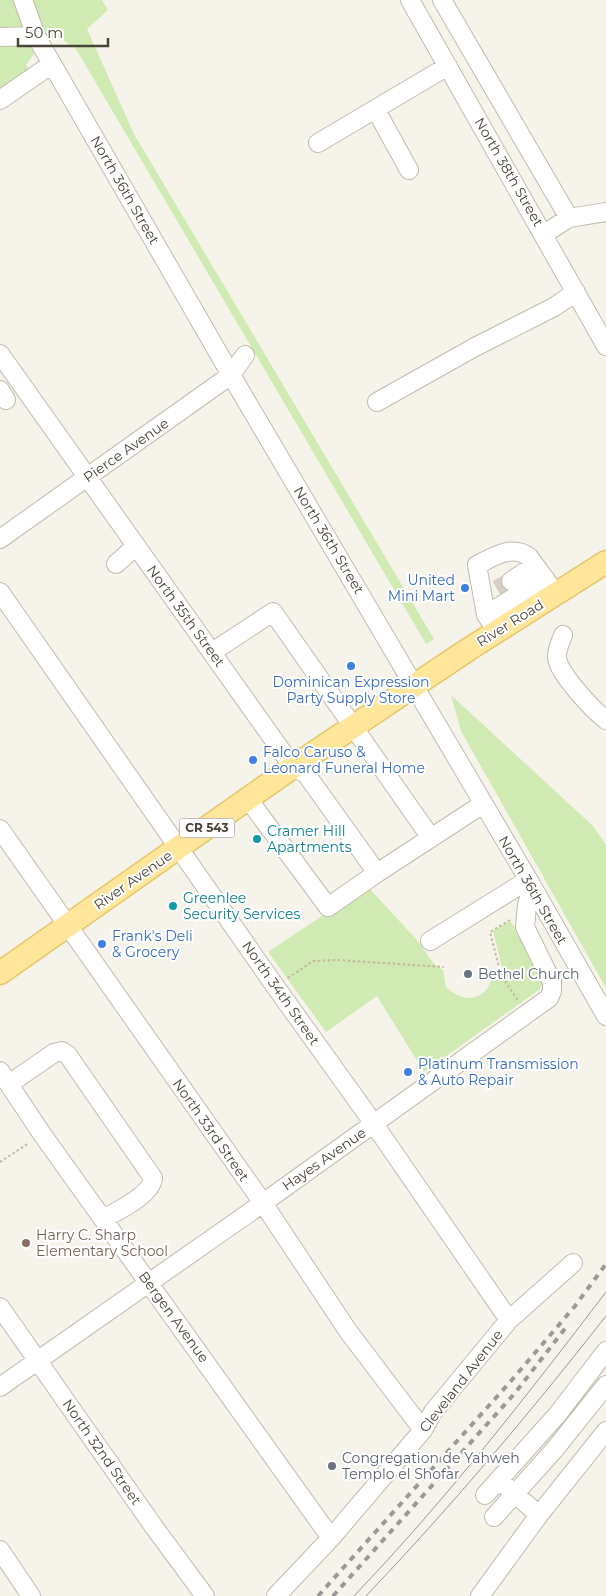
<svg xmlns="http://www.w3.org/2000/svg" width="606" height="1596" font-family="Montserrat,sans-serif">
<rect width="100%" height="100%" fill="#f6f3eb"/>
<path fill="#d0eab3" d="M0,0h102l6,10 -21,19 47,105 300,505 -8,5 -350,-595 -14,-10h-17l-19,26 11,19 -37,26z
M451,695l142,131 13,19v143l-145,-257z
M367,886l50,54 17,24 9,6 3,17c19,18 43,14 47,-15h10l-10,-41 17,-10 9,11 23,52 -2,5 -116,83 -47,-76 -51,36 -58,-80z"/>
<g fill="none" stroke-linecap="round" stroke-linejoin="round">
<path stroke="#d4d0c7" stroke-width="18" stroke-dasharray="18 9" stroke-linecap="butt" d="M497,589l14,-8"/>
<defs>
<path id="minor" d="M23,0l13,36 16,28 179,311 301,511 74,130
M410,0l196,346
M442,0l127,218
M0,37l36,-1
M0,100l52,-36
M376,110l33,60
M318,143l130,-77
M544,234l25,-16 37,-6
M0,354l293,413 13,7 71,99
M0,390l6,10
M377,402l98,-55 79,-40 22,-15
M0,539l231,-164 14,-20
M116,564l20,-18
M511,581l24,-16
M0,592l275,394 99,138 135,196
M486,615l59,-37
M497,631l-11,-16 -9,-50c16,-8 35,-21 52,-8l27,37
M563,635c-2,6 -7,16 -6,23 2,16 36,52 49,62
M212,652l61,-40 158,226
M248,799l80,108 49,-34 106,-69
M0,829l263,374 85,128 75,99
M430,941l98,-61
M0,1071l42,63 289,404
M9,1084l45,-31 8,-2 6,4 6,9 79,114c-1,17 -36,33 -50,41
M0,1307l154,220 51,69
M0,1387l263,-184 286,-205 3,-7v-9l-27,-55 2,-22 5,-19
M507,1487l32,28
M485,1495l72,-80 49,-64
M494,1517l61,-68 51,-64
M0,1550l31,46
M276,1596l55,-58 92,-108 10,-18 76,-92 64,-57
M480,1596l59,-81 67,-84"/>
<path id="major" d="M0,973l293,-206 176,-118 137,-87"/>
</defs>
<use href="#minor" stroke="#c2bbad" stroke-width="20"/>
<use href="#major" stroke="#e7c568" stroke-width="25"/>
<path stroke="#c4b89e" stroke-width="2" stroke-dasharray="2.5 2.5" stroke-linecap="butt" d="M510,920l-20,12 11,43 18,27
M288,978l25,-17 25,-1 106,7
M0,1162l29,-19"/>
<use href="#minor" stroke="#fff" stroke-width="18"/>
<use href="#major" stroke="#ffe69a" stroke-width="22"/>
<path stroke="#999" stroke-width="1" d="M354,1596c91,-95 172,-199 252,-304
M366,1596c85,-89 164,-183 240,-280"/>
<path stroke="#999" stroke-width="4" stroke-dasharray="6 6" stroke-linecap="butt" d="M318,1596l193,-215 64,-75 31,-42
M333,1596l182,-203 52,-67"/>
</g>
<g fill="#3f7fe0" stroke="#fff" stroke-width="2">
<circle cx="465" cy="588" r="5"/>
<circle cx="351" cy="666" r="5"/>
<circle cx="253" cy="760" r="5"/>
<circle cx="102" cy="944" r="5"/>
<circle cx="408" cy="1072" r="5"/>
</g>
<g fill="#0f9aa8" stroke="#fff" stroke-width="2">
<circle cx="257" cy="839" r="5"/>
<circle cx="173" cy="906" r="5"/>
</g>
<g fill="#6b7280" stroke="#fff" stroke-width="2">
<circle cx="468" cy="974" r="5"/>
<circle cx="332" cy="1466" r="5"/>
</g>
<circle fill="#8d6e63" stroke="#fff" stroke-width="2" cx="26" cy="1243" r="5"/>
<g text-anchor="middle" stroke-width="4" stroke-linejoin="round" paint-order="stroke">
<rect fill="#fff" stroke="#807c74" stroke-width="1" x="179.5" y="818.5" width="55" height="19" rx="4"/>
<g font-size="12" font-weight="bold" fill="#4a4438">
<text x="207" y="832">CR 543</text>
</g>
<g font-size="14" fill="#4a4438" stroke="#fff">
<text transform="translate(509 172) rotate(60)" y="5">North 38th Street</text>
<text transform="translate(125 190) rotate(60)" y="5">North 36th Street</text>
<text transform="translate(126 450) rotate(-35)" y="5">Pierce Avenue</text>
<text transform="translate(329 540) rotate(59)" y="5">North 36th Street</text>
<text transform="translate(186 616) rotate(54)" y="5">North 35th Street</text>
<text transform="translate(510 623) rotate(-32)" y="5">River Road</text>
<text transform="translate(133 880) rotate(-35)" y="5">River Avenue</text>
<text transform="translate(533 890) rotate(60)" y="5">North 36th Street</text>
<text transform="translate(281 993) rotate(55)" y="5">North 34th Street</text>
<text transform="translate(211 1130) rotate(55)" y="5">North 33rd Street</text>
<text transform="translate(324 1159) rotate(-35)" y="5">Hayes Avenue</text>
<text transform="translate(174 1317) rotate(54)" y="5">Bergen Avenue</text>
<text transform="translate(461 1381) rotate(-52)" y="5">Cleveland Avenue</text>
<text transform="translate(102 1452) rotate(55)" y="5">North 32nd Street</text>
</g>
<g font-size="14" fill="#366cbe" stroke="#fff" text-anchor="start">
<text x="455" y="585" text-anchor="end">United<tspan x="455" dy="16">Mini Mart</tspan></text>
<text x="351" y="687" text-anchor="middle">Dominican Expression<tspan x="351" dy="16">Party Supply Store</tspan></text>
<text x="263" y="757">Falco Caruso &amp;<tspan x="263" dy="16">Leonard Funeral Home</tspan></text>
<text x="112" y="941">Frank's Deli<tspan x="112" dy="16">&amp; Grocery</tspan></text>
<text x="418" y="1069">Platinum Transmission<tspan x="418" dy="16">&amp; Auto Repair</tspan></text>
</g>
<g font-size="14" fill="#0d838f" stroke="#fff" text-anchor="start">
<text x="267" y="836">Cramer Hill<tspan x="267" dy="16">Apartments</tspan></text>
<text x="183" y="903">Greenlee<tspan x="183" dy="16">Security Services</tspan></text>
</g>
<g font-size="14" fill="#5b616d" stroke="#fff" text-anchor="start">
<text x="478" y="979">Bethel Church</text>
<text x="342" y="1463">Congregation de Yahweh<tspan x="342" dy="16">Templo el Shofar</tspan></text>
</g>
<g font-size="14" fill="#785e54" stroke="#fff" text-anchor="start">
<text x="36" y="1240">Harry C. Sharp<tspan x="36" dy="16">Elementary School</tspan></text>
</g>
</g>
<path d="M18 38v8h90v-8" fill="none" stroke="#4a4438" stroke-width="2.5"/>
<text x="25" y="38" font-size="15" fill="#4a4438" stroke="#ffffff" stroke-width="4" paint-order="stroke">50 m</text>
</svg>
